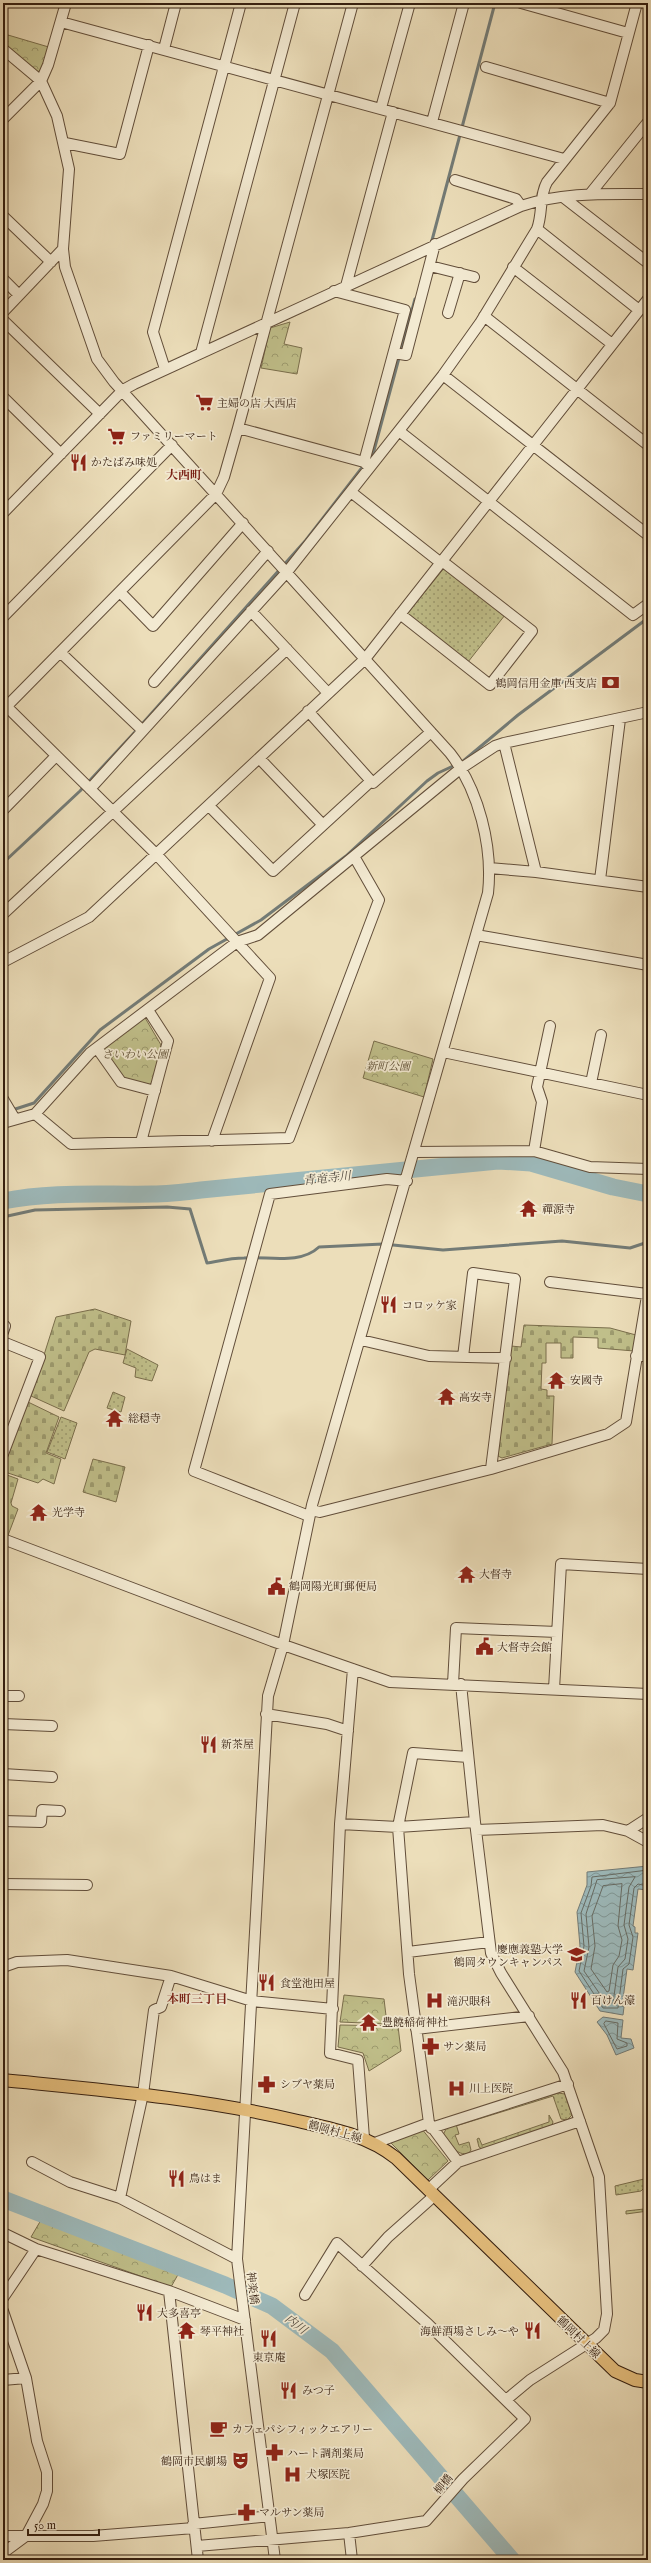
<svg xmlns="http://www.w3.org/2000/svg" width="651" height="2563" font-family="'IM FELL English','Noto Serif JP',serif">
<defs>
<pattern id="grass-dots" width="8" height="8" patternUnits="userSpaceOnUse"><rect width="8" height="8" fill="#c0bf8a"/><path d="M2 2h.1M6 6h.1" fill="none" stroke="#9d9b6f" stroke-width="1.8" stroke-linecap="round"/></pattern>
<pattern id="cemetery-stones" width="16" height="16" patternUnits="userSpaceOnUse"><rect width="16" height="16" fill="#c0bf8a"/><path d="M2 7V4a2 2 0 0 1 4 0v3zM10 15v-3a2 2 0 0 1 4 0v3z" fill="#9d9b6f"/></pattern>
<pattern id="park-crowns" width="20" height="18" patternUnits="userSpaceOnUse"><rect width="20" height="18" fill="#c0bf8a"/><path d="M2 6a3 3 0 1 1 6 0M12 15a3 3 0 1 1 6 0" fill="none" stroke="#9d9b6f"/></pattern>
<pattern id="water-waves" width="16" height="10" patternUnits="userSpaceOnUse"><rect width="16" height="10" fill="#9db9ba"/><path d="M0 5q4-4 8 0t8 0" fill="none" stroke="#819696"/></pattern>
</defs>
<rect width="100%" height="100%" fill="#ecdeba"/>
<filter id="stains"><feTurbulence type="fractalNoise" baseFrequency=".005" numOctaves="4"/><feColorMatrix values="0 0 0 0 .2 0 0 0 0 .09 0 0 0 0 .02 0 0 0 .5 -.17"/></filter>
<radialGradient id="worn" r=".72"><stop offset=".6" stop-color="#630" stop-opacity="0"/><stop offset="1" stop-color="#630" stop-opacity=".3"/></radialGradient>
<path fill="url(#grass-dots)" stroke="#7a6e4c" d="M445,567l60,48 -37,47 -61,-48z
M127,1349l31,16 -6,16 -17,-4 1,-9 -13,-5z
M113,1392l12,5 -4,15 -14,-4z
M61,1417l16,6 -12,36 -18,-7z
M558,2093l7,1 7,21 -5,5 -6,-1 -8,-23 -97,30v-2z
M549,2115l4,7 -1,3 -70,24 -3,-2 -2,-8 2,-1 3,7 67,-23z
M644,2179l2,7 -5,5 -25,4 -1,-9z
M648,2192v19l-22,3v-3l18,-2v-12z"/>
<path fill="url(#cemetery-stones)" stroke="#7a6e4c" d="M95,1309l36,12 -6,34 -30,-6 -6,3 -25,59 -33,-15 25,-79z
M524,1325l86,3 26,7 -2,16 -36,-3v-10l-25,-1v21h-12v-15h-15v20h-4l-1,26 6,1v6h7l-2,48 -50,14 -4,-2 13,-110 10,1z
M28,1402l31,15 -13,36 15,6 -7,25 -11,-5 -5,4 -33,-11 -2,4v-10z
M93,1459l32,8 -9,35 -33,-10z
M7,1475l11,4 -7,24 1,3 6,3 -11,29 -4,-2v-50z"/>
<path fill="url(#park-crowns)" stroke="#7a6e4c" d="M8,35l44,13 -11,33 -38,-32z
M290,322l-6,22 18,4 -5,26 -36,-6 9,-40z
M144,1016l17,29 -9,40 -28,-6 -22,-30z
M374,1041l59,18 -9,38 -61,-19z
M344,1995l40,4 3,25 -47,-2z
M340,2025l58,1 3,25 -32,20 -6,-18 -25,-6z
M456,2124l3,10 -4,1 4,10 10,-3 2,8 -2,3c-12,4 -19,-9 -26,-18l4,-8z
M421,2128l27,33 -20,19 -39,-39z
M41,2220l139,51 -9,16 -140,-50z"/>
<path fill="url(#water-waves)" stroke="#737b76" d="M648,1866v24l-10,-1 -5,37 2,1v6h3l-5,37 -6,-1 -5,37 2,1 -1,8 -23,-4 -25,-39 5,-26 -3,-34 10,-27v-13z
M603,2017l20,3 -2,18 10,1 3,9 -18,7 -9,-20 -10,-13z
M646,2236l2,1v20l-4,-1z"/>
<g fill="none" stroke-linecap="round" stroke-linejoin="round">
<path stroke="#686c64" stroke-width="1" d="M648,1870l-56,7 -1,9 -10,27 3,33 -5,25 24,37h15l5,-39 6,-5 4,-27 -4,-12 5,-37 4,-4 10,2
M635,1877l-6,10 -5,38 4,14 -3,20 -7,8 -5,36h-7l-22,-32 5,-24 -3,-33 11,-34z
M622,1884l-4,42 4,14 -3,16 -6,9 -4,26 -2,1 -16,-23 4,-23 -3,-30 11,-30z
M606,2021l12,2 -1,16 10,4v3l-10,3 -13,-25z"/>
<path stroke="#737b76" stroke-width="3" d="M431,244l64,-241
M369,459l4,-5 42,-155
M3,863l77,-72 54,-58 172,-193 58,-75
M3,1113l31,-10 66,-73 109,-81 52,-29 85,-64 81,-75 11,-8 24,-11 56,-47 130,-97
M3,1217l32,-7 132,-3 23,2 17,54c12,-2 24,-5 37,-5 24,-2 56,7 75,-11l64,-3 60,6 119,-9 68,7 18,-6"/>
<path stroke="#9db9ba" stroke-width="17" d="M3,1201c50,-10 99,-6 149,-7 17,0 33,-2 49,-4l297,-29 33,2 82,24 35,7
M3,2199l222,86 47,21 60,45 180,209"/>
<defs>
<path id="minor" d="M521,3l107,30
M61,22l503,137
M3,49l38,32 16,35 12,53 -6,80 2,18 32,92 17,23 336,371c29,37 43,94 38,140l-176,612 -29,140 -15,51 -31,563 38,301
M164,49l12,-46
M486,67l124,36
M381,108l29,-105
M3,119l38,-38 7,-16 18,-62
M432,122l32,-119
M65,143l55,11 29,-109
M455,180l61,19 5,7
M590,194l58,-72
M563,197l85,66
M3,216l48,46
M537,229l102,81
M430,266l44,11
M513,267l99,77
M3,279l16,16
M346,286l47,-174
M334,291l71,19 -41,152
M3,312l60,-63
M448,313l12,-40
M484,316l164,129
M3,320l97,94
M201,353l94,-350
M394,353l12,2 29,-111
M165,369l-12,-37 88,-329
M443,375l205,160
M3,397l58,57
M238,428l126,34 5,5
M399,431l234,184 15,-11
M351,492l90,71
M3,513l120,-123 11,-6 387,-178c41,-14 85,-12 127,-12
M120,592l33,34 90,-103
M251,611l77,82
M400,614l90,71 42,-54 -90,-70
M3,617l169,-172
M61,653l81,77
M154,682l114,-131
M3,703l154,152 113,123 -58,163
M3,710l213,-216 8,-17 14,-49 115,-425
M308,711l63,70
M504,743l32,129
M259,758l64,67
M90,789l197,-217 156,-197 37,-52 57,-94c6,-16 2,-33 10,-47l63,-79 27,-100
M209,806l64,65 98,-90 2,2 58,-51
M3,810l53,-54
M489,868l47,4 112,15
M600,880l20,-161
M3,914l284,-265
M476,935l172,30
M3,962l86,-45 276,-258 283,-360
M97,1048l24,34 34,9
M443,1052l205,43
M591,1083l10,-48
M3,1099l12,20
M35,1114l36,30 218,-6 90,-238 -24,-42
M3,1123l32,-9 55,-61 147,-111 21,-7 202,-166 35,-23 9,-3 144,-31
M141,1142l27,-101 -20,-31
M534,1151l8,-49 -5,-15 13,-61
M415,1152l119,-1 56,16 58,2
M550,1282l97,12
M3,1332l2,-6
M361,1340l68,16 77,2
M3,1342l37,15 -37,97
M636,1356h12
M463,1357l10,-84 42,6 -24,190
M311,1510l9,2 171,-43 117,-35 18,-12 22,-132
M309,1516l-115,-45 76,-277 117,-15 20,2
M3,1539l269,102 118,41 258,12
M353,1669l-13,155 -10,229 28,7 6,78
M453,1684l3,-56 101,4
M461,1684l14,138 16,131 10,20 62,99 36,105 8,137 -3,16 -8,8 -66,42 -24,20
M554,1689l7,-125 87,5
M3,1696h16
M266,1714l61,10 21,7
M3,1724l49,2
M3,1774l49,3
M3,1821l38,1 1,-12 18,1
M340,1824l58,3 77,-5
M476,1830l127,-5 25,6 20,11
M628,1831l20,-13
M3,1884l84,1
M408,1952l81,-10
M3,1967l14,-5 50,-2 104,16 81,25 81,8
M416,2029l113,-13
M431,2128l137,-44
M375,2143l54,-20
M32,2162l38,20 50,16 117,61
M458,2162l-29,-39 -20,-149 -11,-147 15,-74 55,4
M428,2190l30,-28 122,-41
M120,2198l23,-104 11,-84 7,-3 10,-31
M3,2233l33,16 133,42 76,29
M362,2266l26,-29 46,-41
M169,2291l29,269
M3,2298l33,-49
M3,2311l23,67 11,63 10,31v19l-4,13 -17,32 -23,17
M3,2380l23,-2
M193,2524l77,-8
M349,2533l3,27
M3,2536h90l101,-8
M197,2546l152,-13 77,-12 37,-42 62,-60 -97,-95 -91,-81 -32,52"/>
<path id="major" d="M3,2080c99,10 198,18 295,41 35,8 69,14 98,37l219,213 20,9 13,2"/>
</defs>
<use href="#minor" stroke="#624e3a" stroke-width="12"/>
<use href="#major" stroke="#341e0f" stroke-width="14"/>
<use href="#minor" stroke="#f3ead2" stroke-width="10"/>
<use href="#major" stroke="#e6bf7d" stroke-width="12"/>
</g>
<defs>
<symbol id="supermarket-bare" viewBox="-9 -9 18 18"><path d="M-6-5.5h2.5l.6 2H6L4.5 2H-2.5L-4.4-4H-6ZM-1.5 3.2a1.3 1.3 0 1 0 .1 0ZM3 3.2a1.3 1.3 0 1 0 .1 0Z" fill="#8f2418" stroke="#f3ead2" stroke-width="2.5" paint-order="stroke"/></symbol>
<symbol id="restaurant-bare" viewBox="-9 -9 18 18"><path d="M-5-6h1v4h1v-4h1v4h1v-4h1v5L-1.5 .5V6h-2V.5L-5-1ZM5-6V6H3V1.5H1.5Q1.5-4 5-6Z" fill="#8f2418" stroke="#f3ead2" stroke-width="2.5" paint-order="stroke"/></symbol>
<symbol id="bank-bare" viewBox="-9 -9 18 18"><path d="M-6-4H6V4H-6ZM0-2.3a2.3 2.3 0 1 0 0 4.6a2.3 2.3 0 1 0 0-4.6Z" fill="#8f2418" stroke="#f3ead2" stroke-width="2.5" paint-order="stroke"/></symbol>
<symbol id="temple-bare" viewBox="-9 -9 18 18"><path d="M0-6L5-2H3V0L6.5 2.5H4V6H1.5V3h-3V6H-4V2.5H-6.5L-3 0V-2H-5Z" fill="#8f2418" stroke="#f3ead2" stroke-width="2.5" paint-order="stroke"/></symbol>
<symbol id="civic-bare" viewBox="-9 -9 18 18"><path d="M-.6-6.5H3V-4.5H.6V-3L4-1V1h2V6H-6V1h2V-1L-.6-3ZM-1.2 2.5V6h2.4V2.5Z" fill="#8f2418" stroke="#f3ead2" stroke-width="2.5" paint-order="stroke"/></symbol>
<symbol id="university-bare" viewBox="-9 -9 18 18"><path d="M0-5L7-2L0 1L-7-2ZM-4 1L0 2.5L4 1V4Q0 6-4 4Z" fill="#8f2418" stroke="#f3ead2" stroke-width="2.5" paint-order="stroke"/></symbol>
<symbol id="hospital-bare" viewBox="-9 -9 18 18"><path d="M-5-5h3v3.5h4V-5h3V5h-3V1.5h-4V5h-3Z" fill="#8f2418" stroke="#f3ead2" stroke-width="2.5" paint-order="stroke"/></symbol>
<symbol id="pharmacy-bare" viewBox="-9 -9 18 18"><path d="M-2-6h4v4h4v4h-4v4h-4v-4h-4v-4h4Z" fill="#8f2418" stroke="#f3ead2" stroke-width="2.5" paint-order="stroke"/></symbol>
<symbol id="cafe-bare" viewBox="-9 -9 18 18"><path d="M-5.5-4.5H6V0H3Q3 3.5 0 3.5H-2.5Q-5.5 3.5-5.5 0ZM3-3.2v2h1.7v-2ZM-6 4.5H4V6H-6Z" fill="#8f2418" stroke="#f3ead2" stroke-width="2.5" paint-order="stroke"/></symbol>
<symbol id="theatre-bare" viewBox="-9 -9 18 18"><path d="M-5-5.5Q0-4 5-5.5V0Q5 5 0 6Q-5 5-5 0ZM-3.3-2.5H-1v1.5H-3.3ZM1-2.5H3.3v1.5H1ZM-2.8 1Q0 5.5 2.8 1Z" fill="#8f2418" stroke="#f3ead2" stroke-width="2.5" paint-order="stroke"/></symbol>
</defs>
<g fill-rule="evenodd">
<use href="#supermarket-bare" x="192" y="390" width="25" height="25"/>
<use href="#supermarket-bare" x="104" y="424" width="25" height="25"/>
<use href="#restaurant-bare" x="66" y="450" width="25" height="25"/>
<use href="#bank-bare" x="598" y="670" width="25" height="25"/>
<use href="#temple-bare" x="516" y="1196" width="25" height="25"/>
<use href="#restaurant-bare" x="376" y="1292" width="25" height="25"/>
<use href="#temple-bare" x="544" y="1368" width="25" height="25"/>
<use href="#temple-bare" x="434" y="1384" width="25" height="25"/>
<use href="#temple-bare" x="102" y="1406" width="25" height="25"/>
<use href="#temple-bare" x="26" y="1500" width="25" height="25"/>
<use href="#temple-bare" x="454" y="1562" width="25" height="25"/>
<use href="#civic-bare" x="264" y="1574" width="25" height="25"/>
<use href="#civic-bare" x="472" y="1634" width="25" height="25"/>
<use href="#restaurant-bare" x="196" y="1732" width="25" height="25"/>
<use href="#university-bare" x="564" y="1942" width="25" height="25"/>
<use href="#restaurant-bare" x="254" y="1970" width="25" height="25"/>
<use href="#restaurant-bare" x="566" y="1988" width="25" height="25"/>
<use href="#hospital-bare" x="422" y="1988" width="25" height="25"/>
<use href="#temple-bare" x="356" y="2010" width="25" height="25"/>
<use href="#pharmacy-bare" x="418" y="2034" width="25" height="25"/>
<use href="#pharmacy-bare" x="254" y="2072" width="25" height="25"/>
<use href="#hospital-bare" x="444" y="2076" width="25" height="25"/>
<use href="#restaurant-bare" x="164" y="2166" width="25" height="25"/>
<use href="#restaurant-bare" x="132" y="2300" width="25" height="25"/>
<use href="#temple-bare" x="174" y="2318" width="25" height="25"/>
<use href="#restaurant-bare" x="520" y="2318" width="25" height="25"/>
<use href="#restaurant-bare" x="256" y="2326" width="25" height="25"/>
<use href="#restaurant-bare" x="276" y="2378" width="25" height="25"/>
<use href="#cafe-bare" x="206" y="2416" width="25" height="25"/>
<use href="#pharmacy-bare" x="262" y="2440" width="25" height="25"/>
<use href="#theatre-bare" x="228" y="2448" width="25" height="25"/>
<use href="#hospital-bare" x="280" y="2462" width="25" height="25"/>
<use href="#pharmacy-bare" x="234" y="2500" width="25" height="25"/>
</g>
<g text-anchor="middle" stroke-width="3.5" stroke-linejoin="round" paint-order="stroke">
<g font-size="11" fill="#341e0f" stroke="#f3ead2" text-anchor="start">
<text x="217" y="407">主婦の店 大西店</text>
<text x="130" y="440">ファミリーマート</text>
<text x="91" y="466">かたばみ味処</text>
<text x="597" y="687" text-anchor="end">鶴岡信用金庫 西支店</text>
<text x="542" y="1213">禪源寺</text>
<text x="402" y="1309">コロッケ家</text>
<text x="570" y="1384">安國寺</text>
<text x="459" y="1401">高安寺</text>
<text x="128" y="1422">総穏寺</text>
<text x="52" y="1516">光学寺</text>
<text x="479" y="1578">大督寺</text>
<text x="289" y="1590">鶴岡陽光町郵便局</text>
<text x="497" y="1651">大督寺会館</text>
<text x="221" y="1748">新茶屋</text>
<text x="563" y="1953" text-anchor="end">慶應義塾大学<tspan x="563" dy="13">鶴岡タウンキャンパス</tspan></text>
<text x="280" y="1987">食堂池田屋</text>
<text x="591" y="2004">百けん濠</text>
<text x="447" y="2005">滝沢眼科</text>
<text x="382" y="2026">豊饒稲荷神社</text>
<text x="443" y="2050">サン薬局</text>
<text x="280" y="2088">シブヤ薬局</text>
<text x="469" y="2092">川上医院</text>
<text x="189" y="2182">鳥はま</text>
<text x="157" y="2317">大多喜亭</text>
<text x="200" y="2335">琴平神社</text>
<text x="519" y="2335" text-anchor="end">海鮮酒場さしみ～や</text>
<text x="269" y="2361" text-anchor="middle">東京庵</text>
<text x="302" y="2394">みつ子</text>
<text x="232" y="2433">カフェパシフィックエアリー</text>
<text x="287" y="2457">ハート調剤薬局</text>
<text x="227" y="2465" text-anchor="end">鶴岡市民劇場</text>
<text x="306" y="2478">犬塚医院</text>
<text x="259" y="2516">マルサン薬局</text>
</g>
<g font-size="11" font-style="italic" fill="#5e4e34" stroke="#f3ead2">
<text x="135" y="1058">さいわい公園</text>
<text x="388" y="1070">新町公園</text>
</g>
<g font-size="11" fill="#341e0f" stroke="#f3ead2">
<text transform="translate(335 2131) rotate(15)" y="4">鶴岡村上線</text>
<text transform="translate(253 2288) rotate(83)" y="4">神楽橋</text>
<text transform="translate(579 2337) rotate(44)" y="4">鶴岡村上線</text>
<text transform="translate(443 2484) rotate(-50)" y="4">柳橋</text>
</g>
<g font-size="12" font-weight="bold" fill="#7a1f14" stroke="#f3ead2">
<text x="184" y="479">大西町</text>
<text x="197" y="2003">本町三丁目</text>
</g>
<g font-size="12" font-style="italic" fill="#544c42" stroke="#f3ead2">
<text transform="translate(327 1178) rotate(-6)" y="4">青竜寺川</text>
<text transform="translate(296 2324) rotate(37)" y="4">内川</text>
</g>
</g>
<rect width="651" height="2563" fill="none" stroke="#ecdeba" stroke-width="16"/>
<rect x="4" y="4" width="643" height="2555" fill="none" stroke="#341e0f" stroke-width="2"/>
<rect x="8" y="8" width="635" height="2547" fill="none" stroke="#341e0f"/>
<path d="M28 2529v6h71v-6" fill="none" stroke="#341e0f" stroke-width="2"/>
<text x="34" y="2529" font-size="12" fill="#341e0f" stroke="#f3ead2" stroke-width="3" paint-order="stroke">50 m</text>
<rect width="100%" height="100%" filter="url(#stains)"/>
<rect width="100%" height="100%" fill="url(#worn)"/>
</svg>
